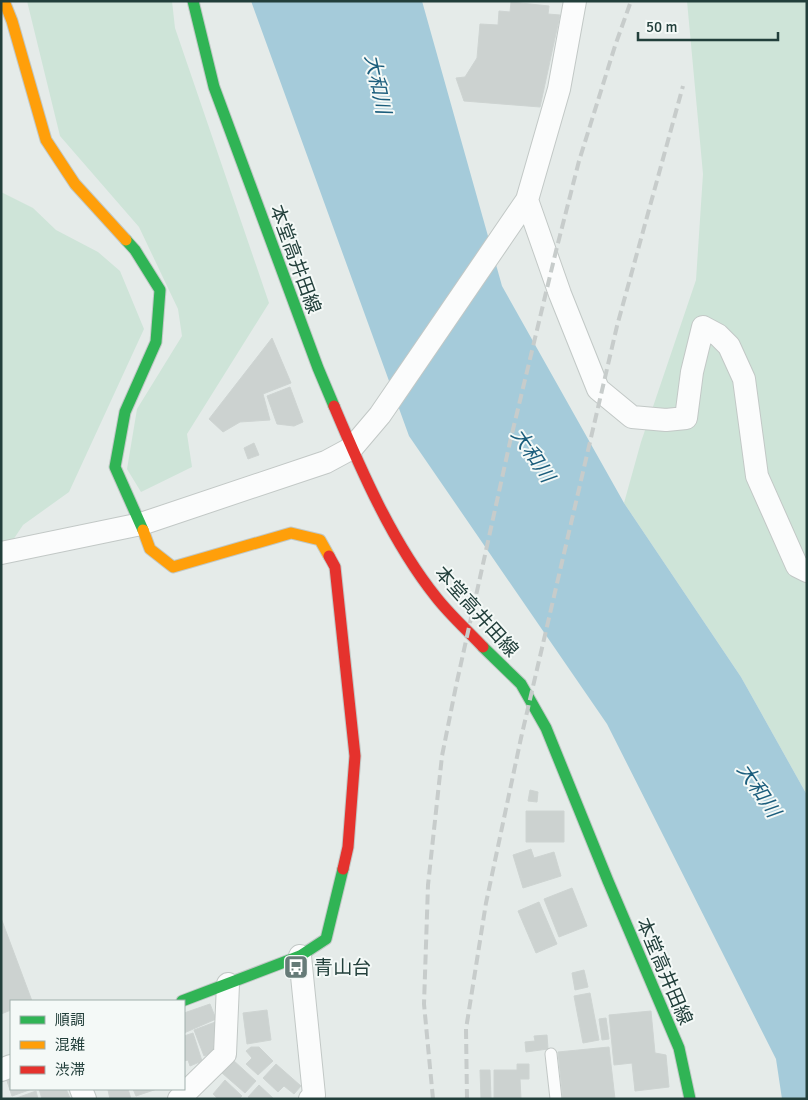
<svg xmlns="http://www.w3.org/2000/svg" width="808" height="1100" font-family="Signika,'Noto Sans JP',sans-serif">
<rect width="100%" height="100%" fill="#e5ebe9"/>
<path fill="#cee4d8" d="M27,1h145l3,27 94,275 -82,131 5,33 -51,25 -14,-23 10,-60 45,-73 -4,-27 -39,-82 -79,-91z
M687,1h120v794l-66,-118 -117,-174 17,-61 55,-162 7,-106z
M1,192l32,16 23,22 42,22 22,19 24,58 -75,163 -46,33 -16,24 -6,5z"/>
<path fill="#a5cbda" d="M251,1h171l80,285 122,217 117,174 66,118v304h-25l-6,-40 -169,-335 -198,-288z"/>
<path fill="#ccd2d0" stroke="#ced4d2" d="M511,2l38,4 -1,8 12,1 -20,92 -76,-6 -8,-23 9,-1 12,-19 3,-34 18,1 1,-14 11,1z
M272,338l19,45 -28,11 7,26 -30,2 -17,10 -14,-13z
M290,387l13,35 -9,4 -17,-2 -10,-28z
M254,443l5,12 -11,4 -4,-11z
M530,790l8,2 -1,10 -9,-1z
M526,811h38v31h-38z
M531,849l3,9 20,-6 7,24 -38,12 -10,-33z
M572,888l15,38 -28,11 -15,-38z
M539,902l18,42 -21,9 -18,-42z
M1,918l31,83h-21v9l-10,4z
M584,970l4,17 -13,3 -3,-17z
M590,993l9,47 -16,3 -9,-47z
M210,1004l6,15 -32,14v-20z
M267,1010l4,30 -24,4 -4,-31z
M651,1011l4,42 11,2 3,32 -34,4 -3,-28 -18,2 -5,-50z
M606,1018l3,21 -7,1 -3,-21z
M218,1021l3,20 -8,3 3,7 -12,5 -10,-26z
M193,1033l9,28 -12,5 -2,-6 -4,1v-25z
M547,1035l1,14 -22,3 -1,-10 10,-1 -1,-5z
M251,1047h8l14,14 -15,14 -12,-11 6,-6 -6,-7z
M609,1047l6,52h-52l-5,-47z
M233,1060l23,21 -11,12 -23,-20z
M276,1064l25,22 -7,8 -10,-8 -6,6 -15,-14z
M517,1064h12v15h-9l1,20h-27v-29h23z
M480,1070h10l1,29h-10z
M11,1076v13h21l-20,7 -6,-18z
M225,1080l17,16 -3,3h-21l-5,-5z
M259,1085l15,14h-24l-2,-2z
M39,1089h27l4,9 -28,1z
M111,1089h17l3,10h-21l-2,-9z
M133,1089h24l-21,7z
M36,1091l2,8h-24z"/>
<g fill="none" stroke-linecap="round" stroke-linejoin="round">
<defs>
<path id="lane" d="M551,1054l5,45"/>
<path id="street" d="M527,200l33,94 38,95 34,28 34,3 20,-2 6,-46 11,-45 15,8 11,11 15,33 13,97 40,90 10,5
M1,553l140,-29 185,-62 26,-14 28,-33 147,-215 32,-111 16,-88
M300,956l14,139 -4,4
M1,1070l10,-4
M81,1089l4,10
M179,1099l46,-45 3,-70"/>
<path id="fast" d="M193,1l21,86 104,281 16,38
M126,240l9,10 25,40 -4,52 -31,70 -10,55 28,63
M483,647l38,37 25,44 62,153 71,167 11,51
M182,1001l118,-45 26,-17 17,-70"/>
<path id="slow" d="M4,1l8,20 34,119 29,44 51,56
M143,530l7,19 23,18 118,-34 29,7 9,16"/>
<path id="jam" d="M334,406c27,64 58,136 102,191 14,18 32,34 47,50
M329,556l6,11 20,189 -7,91 -5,22"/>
</defs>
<use href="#lane" stroke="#c2c8c6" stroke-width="13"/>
<use href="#street" stroke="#c2c8c6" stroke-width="24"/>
<use href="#fast" stroke="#c1c8c6" stroke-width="13"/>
<use href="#slow" stroke="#c1c8c6" stroke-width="13"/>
<use href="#jam" stroke="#c1c8c6" stroke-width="13"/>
<use href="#lane" stroke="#fbfcfc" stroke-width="11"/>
<use href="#street" stroke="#fbfcfc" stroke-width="22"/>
<use href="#fast" stroke="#30b455" stroke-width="11"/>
<use href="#slow" stroke="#ff9f0a" stroke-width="11"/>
<use href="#jam" stroke="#e5322d" stroke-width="11"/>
<path stroke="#c7cccb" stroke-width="4" stroke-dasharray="10 5" stroke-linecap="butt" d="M433,1099l-9,-95 4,-119 14,-129 14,-70 54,-244 46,-191 23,-90 36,-115 16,-45
M467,1099l-1,-70 20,-126 35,-165 96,-412 66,-240"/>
</g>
<defs>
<symbol id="bus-square" viewBox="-11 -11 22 22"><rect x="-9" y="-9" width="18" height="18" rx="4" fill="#667b78" stroke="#f4f9f7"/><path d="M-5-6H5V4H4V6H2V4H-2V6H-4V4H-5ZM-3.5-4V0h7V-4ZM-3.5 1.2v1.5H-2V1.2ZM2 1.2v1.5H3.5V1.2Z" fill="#fff"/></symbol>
</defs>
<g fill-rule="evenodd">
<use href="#bus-square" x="282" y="953" width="28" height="28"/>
</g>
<g text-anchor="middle" stroke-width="4" stroke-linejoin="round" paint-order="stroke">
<g font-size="19" fill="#223f3b" stroke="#f4f9f7">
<text transform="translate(296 259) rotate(70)" y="7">本堂高井田線</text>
<text transform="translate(477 611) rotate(48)" y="7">本堂高井田線</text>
<text transform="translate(665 971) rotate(67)" y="7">本堂高井田線</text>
</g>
<g font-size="19" fill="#223f3b" stroke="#f4f9f7" text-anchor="start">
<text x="314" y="974">青山台</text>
</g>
<g font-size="20" font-style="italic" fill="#1b5d7c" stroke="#f4f9f7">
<text transform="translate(378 84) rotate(78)" y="7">大和川</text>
<text transform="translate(533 455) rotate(56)" y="7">大和川</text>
<text transform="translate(759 790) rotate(56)" y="7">大和川</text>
</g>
</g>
<rect width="808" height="1100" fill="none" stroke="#223f3b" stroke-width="5"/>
<rect x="10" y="1000" width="175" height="90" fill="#f4f9f7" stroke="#a0afac"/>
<rect x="20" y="1016" width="25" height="8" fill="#30b455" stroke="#a0afac"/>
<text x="55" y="1025" font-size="15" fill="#223f3b">順調</text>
<rect x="20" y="1041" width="25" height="8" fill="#ff9f0a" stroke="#a0afac"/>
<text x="55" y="1050" font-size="15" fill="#223f3b">混雑</text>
<rect x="20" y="1066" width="25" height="8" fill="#e5322d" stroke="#a0afac"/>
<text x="55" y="1075" font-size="15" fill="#223f3b">渋滞</text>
<path d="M638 32v8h140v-8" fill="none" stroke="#223f3b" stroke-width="2.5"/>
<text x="646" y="32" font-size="15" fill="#223f3b" stroke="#f4f9f7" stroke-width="4" paint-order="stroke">50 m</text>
</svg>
